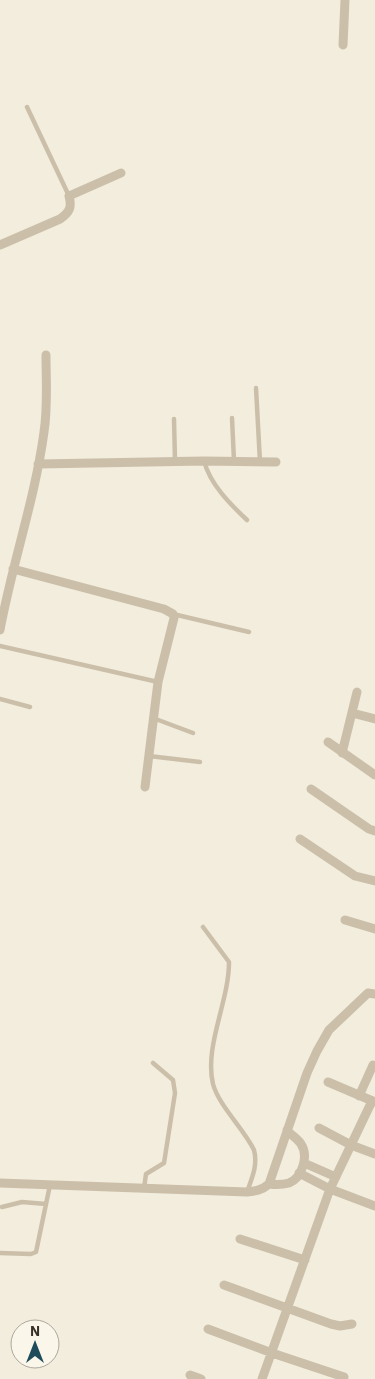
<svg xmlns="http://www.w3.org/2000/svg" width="375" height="1379" font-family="'IBM Plex Sans',sans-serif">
<rect width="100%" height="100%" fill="#f3edde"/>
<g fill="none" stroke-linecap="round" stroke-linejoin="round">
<path stroke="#cbbfa9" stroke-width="4.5" d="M27,107l42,89
M256,388l4,74
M232,418l2,43
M174,419l1,42
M204,461c6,23 26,43 43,59
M173,614l76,18
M0,646l158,36
M0,699l30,8
M153,718l40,15
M149,756l51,6
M203,927l26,35c0,40 -25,84 -16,122 6,22 31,45 41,66 4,15 -2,28 -7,42
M144,1188l2,-14 18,-11 11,-70 -2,-13 -20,-17
M2,1207l20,-5 24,2
M0,1253l31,1 5,-2 14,-67"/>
<path stroke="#cbbfa9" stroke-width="9" d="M343,45l2,-45
M0,245l60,-26c10,-7 12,-12 9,-23l52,-23
M38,464l166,-3 72,1
M13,569l151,40 9,5 1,4 -16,64 -13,105
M0,630c12,-66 35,-131 44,-198 4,-25 2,-52 2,-77
M352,713l23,6
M328,742l47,33
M342,753l15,-61
M311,789l58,40 6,2
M300,839l55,37 20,5
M345,920l30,9
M328,1082l47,20
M359,1096l14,-31
M319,1128l32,17 24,9
M304,1163l32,14
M299,1173l31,16 45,17
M0,1183l247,9c9,-1 15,-2 22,-8l38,-111 10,-22 12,-21 39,-37 7,1
M269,1184c7,1 13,1 20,-1 13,-5 20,-27 12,-39 -3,-5 -10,-9 -14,-14
M240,1239l65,21
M224,1285l107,39 9,2 12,-2
M208,1329l64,24 72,24
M190,1375l11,4
M262,1379l68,-190 42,-88"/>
</g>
<g transform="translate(35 1344)"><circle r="24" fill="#faf6ea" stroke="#ada79d"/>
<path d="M0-4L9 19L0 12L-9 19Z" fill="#1e4c5b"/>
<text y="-8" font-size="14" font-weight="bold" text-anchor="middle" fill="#393129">N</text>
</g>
</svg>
